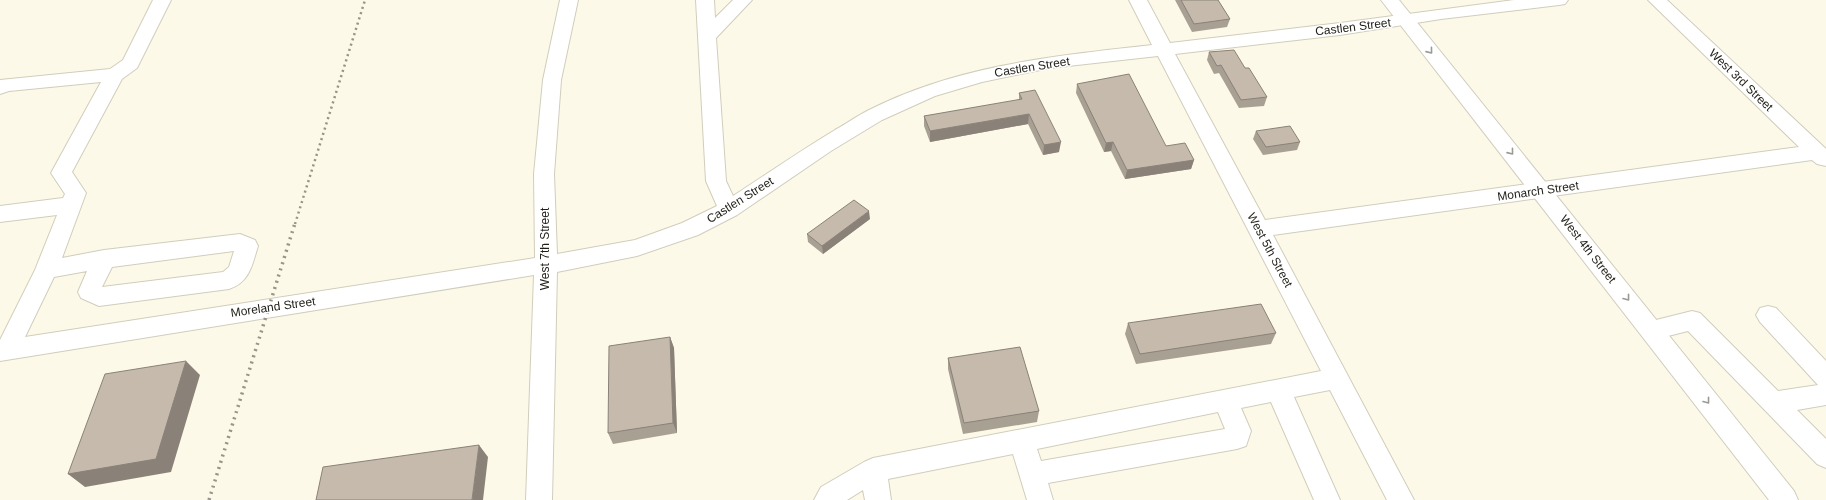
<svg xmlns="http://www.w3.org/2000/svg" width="1826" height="500" font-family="Helvetica,sans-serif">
<rect width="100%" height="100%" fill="#fdf9e8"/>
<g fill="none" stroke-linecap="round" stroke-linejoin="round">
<defs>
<path id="minor" d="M153,0h18l-34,68 -15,11 -50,93 14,21 -24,65 42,-8 136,-16 15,6 3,6c-6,19 -8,36 -29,43l-130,17 -18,-8 -3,-6 9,-21 -33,6 -29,60 510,-79 -1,-84 9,-94 17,-80h18l-17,80 -7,94 3,80 78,-14 47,-17 35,-17 -11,-25 -10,-181h18l1,18 18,-18h19l-36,38 10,143 7,15c34,-22 67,-45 102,-66 11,-6 22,-14 34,-20 89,-45 185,-54 283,-65l-23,-45h18l23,43 170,-20 174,-23h54l-3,4 -6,1 -118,14 -101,16 -165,19 90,166 534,-73 -151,-147h19l157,147 2,2v17l-9,-2 -5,-4 -539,75 141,265h-27l-57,-110 -36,7 46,103h-26l-43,-98 -30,6 10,23 -5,15 -9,3 -189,34 5,17h-26l-14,-46 -125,25 3,21h-26l-2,-10 -16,10h-33l7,-13 43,-25 9,-4 448,-87 -163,-315 -108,12 -68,14 -47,14 -53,24 -51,31 -94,64 -39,20 -61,21 -80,16 -5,228h-26l8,-225 -534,86v-21l35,-70 22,-55 -57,7v-16l63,-8 2,-4 -14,-21 50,-91 -92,9 -9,3v-14l110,-11 13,-9zM234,251l-5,16 -6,5 -121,15 10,-20zM1218,412l7,17 -184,32 -4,-12z
M1768,306l8,2 50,53v44l-29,5 29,29v29l-9,-4 -129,-133 -36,9 -8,-3 -4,-7 4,-7 48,-12 8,2 78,78 40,-6 -58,-63 -4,-7 4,-7z"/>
<path id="major" d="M1381,0h18l395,491 4,9h-29z"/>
</defs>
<use href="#minor" stroke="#d1cdbc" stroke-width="2"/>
<use href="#major" stroke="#d1cdbc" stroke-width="2"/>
<use href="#minor" fill="#fff" fill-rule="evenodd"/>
<use href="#major" fill="#fff" fill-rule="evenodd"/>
<path stroke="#979488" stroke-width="2.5" stroke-dasharray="2 3.5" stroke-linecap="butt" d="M295,224l70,-224"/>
<path stroke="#979488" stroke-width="3.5" stroke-dasharray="2 4.5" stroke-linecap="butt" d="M209,500l86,-277"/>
</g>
<path fill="#a9a094" d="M1175,0h43l12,19 -3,8 -35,5z
M1209,52l36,16 22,29 -3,9 -25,2 -20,-35 -5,1 -7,-14z
M1077,84l89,62 28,14 -3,9 -66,10 -14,-28 -7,1 -28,-59z
M1019,93l40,59 -16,3 -15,-31 -98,18 -6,-16v-10l95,-16z
M1256,131l44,11 -3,8 -34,5 -10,-16z
M870,219l-47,35 -15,-12 -1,-8z
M1128,323l148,10 -5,11 -135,20 -11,-30z
M670,337l4,11 3,85 -64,11 -5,-11z
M948,358l91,53 -2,11 -74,12 -15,-65z"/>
<path fill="#8a8278" d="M1029,114l-1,10 -98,18v-11z
M1061,142l-2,10 -16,3 1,-10z
M1113,142l-2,9 -7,1 2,-9z
M1194,160l-3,9 -66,10 2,-9z
M869,211l1,8 -47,35 -1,-8z
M670,337l4,11 3,85 -4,-10z
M186,361l14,14 -29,97 -86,15 -17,-13z
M479,445l9,12 -5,43h-11z"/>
<path fill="#c5baac" stroke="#8a8278" d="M1181,0h37l12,19 -36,5z
M1234,50l11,18h4l18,29 -26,3 -20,-35 -4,1 -8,-14z
M1129,74l37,72 19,-3 9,17 -67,10 -14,-28 -7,1 -29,-59z
M1035,90l26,52 -17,3 -15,-31 -99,17 -6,-15 98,-17 -3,-6z
M1290,126l10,16 -34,5 -10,-16z
M854,200l15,11 -47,35 -15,-12z
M1261,304l15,29 -136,21 -12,-31z
M670,337l3,86 -65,10 1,-87z
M1020,347l19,64 -75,12 -16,-65z
M186,361l-30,98 -88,15 37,-100z
M479,445l-7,55h-156l7,-33z"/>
<defs><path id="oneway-chevron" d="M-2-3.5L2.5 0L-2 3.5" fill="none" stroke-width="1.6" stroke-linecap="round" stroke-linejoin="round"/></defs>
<g stroke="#9a9996">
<use href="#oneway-chevron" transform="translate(1430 51) rotate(51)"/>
<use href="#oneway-chevron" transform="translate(1511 152) rotate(51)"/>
<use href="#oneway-chevron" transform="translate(1627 298) rotate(52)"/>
<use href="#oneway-chevron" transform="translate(1707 401) rotate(52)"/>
</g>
<g text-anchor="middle" stroke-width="3" stroke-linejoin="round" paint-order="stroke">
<g font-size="12" fill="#1e1d16" stroke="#fff">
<text transform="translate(1353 27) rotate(-7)" y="4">Castlen Street</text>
<text transform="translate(1032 67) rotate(-9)" y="4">Castlen Street</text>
<text transform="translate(1741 80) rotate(44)" y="4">West 3rd Street</text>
<text transform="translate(1538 191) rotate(-8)" y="4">Monarch Street</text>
<text transform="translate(740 200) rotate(-32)" y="4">Castlen Street</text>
<text transform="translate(545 249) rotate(-90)" y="4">West 7th Street</text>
<text transform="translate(1588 249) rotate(52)" y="4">West 4th Street</text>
<text transform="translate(1270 250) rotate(62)" y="4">West 5th Street</text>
<text transform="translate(273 307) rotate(-8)" y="4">Moreland Street</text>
</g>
</g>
</svg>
